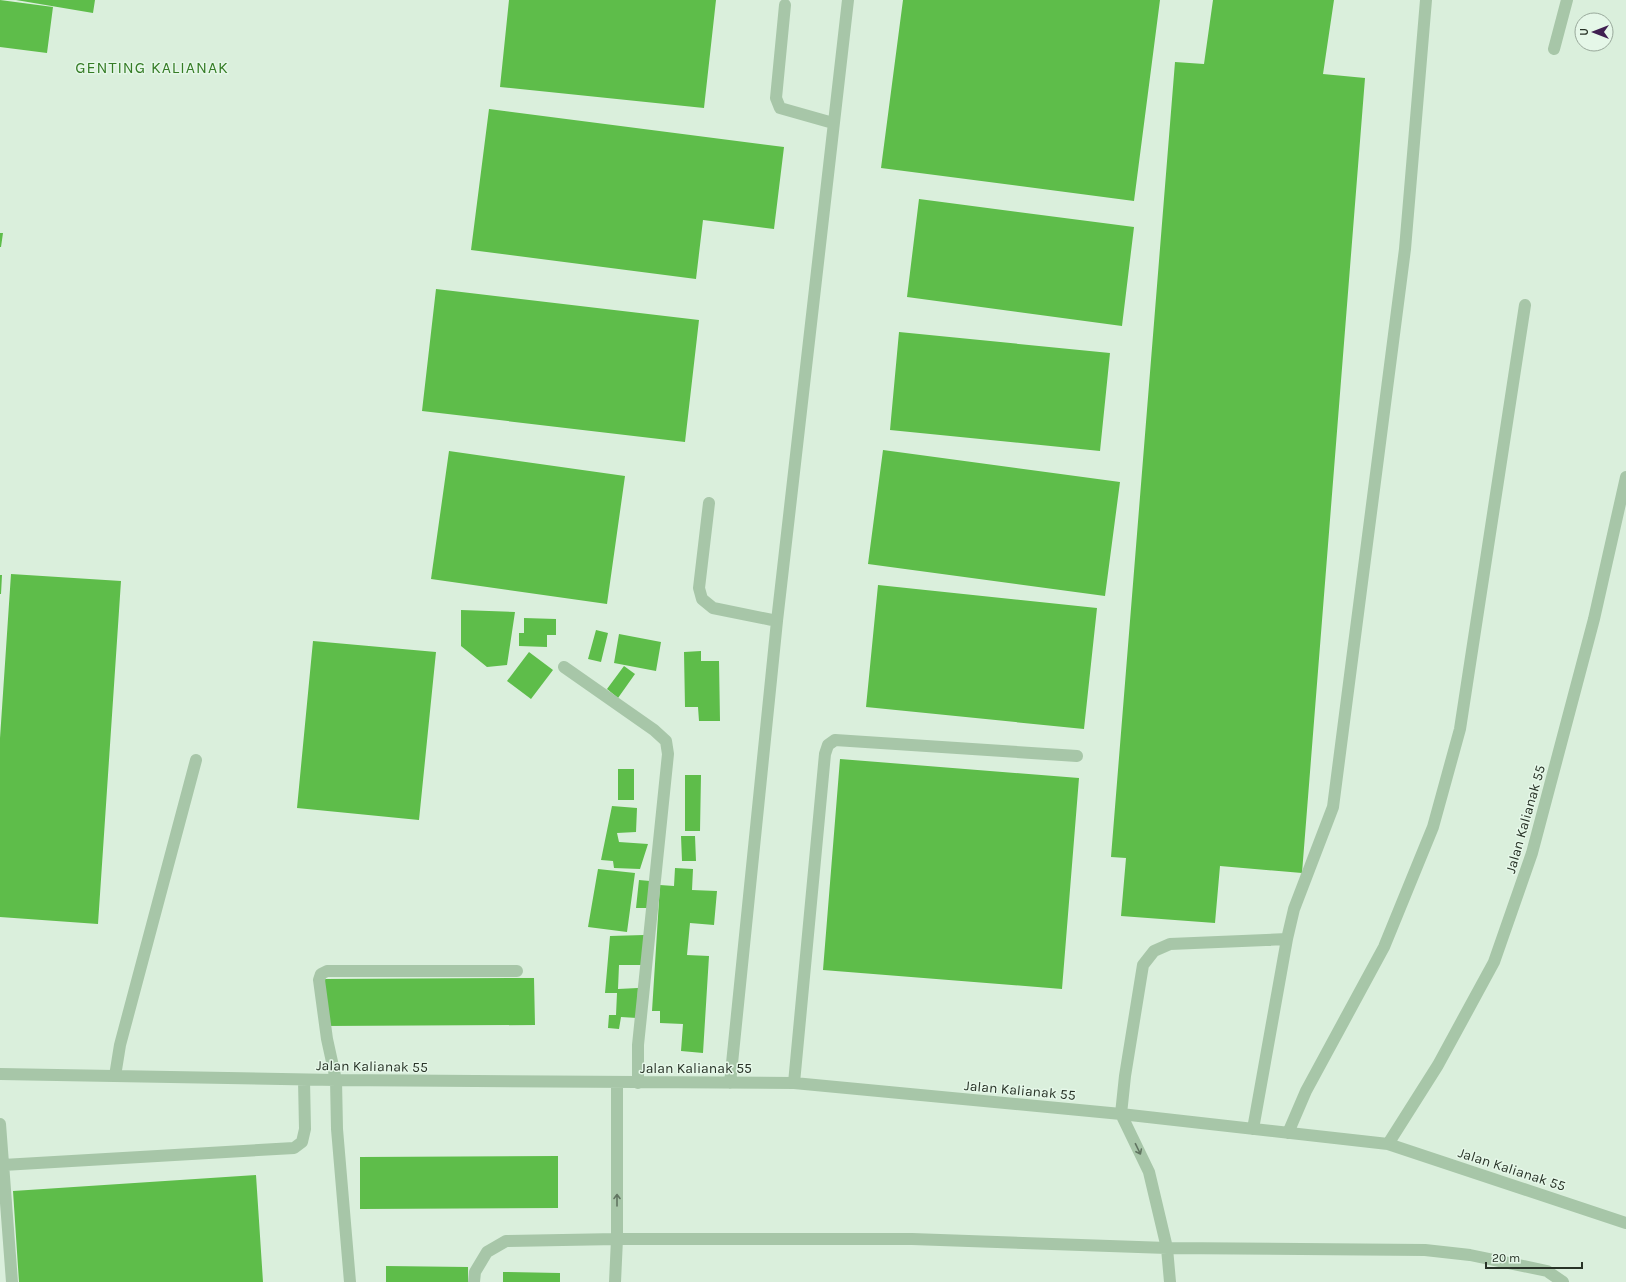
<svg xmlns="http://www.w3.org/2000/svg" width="1626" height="1282" font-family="Karla,sans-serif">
<rect width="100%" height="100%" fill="#daefdc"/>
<path fill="#5ebd4a" d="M0,0l53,7 -6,46 -47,-6z
M16,0h79l-2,13z
M509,0h207l-12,108 -204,-21z
M903,0h257l-26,201 -253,-33z
M1213,0h121l-11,74 42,4 -63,795 -82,-7 -5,57 -94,-7 5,-58 -15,-1 64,-795 29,2z
M489,109l295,38 -10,82 -71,-9 -7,59 -225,-29z
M919,199l215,28 -12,99 -215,-29z
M0,233h3l-2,14h-1z
M436,289l263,31 -14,122 -263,-31z
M899,332l211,21 -10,98 -210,-21z
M883,450l237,32 -15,114 -237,-32z
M449,451l176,25 -18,128 -176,-25z
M11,574l110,7 -23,343 -98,-7v-179z
M0,575h2l-1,19h-1z
M878,585l219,23 -13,121 -218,-22z
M461,610l54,2 -8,53 -20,2 -26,-21z
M524,618l32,1v16h-9v12l-28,-1v-13h5z
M596,630l12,3 -7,29 -13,-3z
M619,634l42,8 -5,29 -42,-8z
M313,641l123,11 -17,168 -122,-12z
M701,651v10h18l1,60h-21l-1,-14h-13l-1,-55z
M529,652l24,18 -22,29 -24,-18z
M624,666l11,8 -17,24 -11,-9z
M840,759l239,19 -17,211 -239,-19z
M618,769h16v31h-16z
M685,775h16l-1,56h-15z
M612,806l25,2 -1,24 -19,1 2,9 29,2 -8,25 -26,-1 -1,-7 -12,-1z
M681,836h14l1,25h-14z
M675,868l18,1 -1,21 25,1 -3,34 -24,-2 -3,32 22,1 -6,97 -22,-2 2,-27 -23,-1v-12h-8l8,-126 14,1z
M598,869l37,4 -8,59 -39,-5z
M639,880l11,1 -2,27h-12z
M644,935l-2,30h-23l-1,24 20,-1 -1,30 -16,-1 -2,12 -11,-1 1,-13h7l1,-22h-12l5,-57z
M534,978l1,47 -210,1v-47z
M558,1156v52l-198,1v-52z
M256,1175l7,107h-244l-6,-91z
M386,1266l82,1v15h-82z
M503,1272l57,1v9h-57z"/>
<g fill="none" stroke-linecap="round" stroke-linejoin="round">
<path stroke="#a7c6a8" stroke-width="12" d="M1426,0l-21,249 -72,558 -39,102 -7,30 -117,5 -16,7 -11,14 -18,111 -4,38 28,58 18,76 258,2 45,5 77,16 16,11
M785,5l-9,93 4,10 53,15
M1554,49l13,-49
M709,503l-10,85 3,11 11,9 64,13
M564,667l90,63 12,11 2,13 -30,291v38
M0,1074l336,6 458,3 327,31 267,30 238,79
M115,1076l5,-31 76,-285
M730,1083l47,-462 71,-621
M794,1083l31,-329 3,-9 7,-5 242,16
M0,1124l12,158
M1253,1129l34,-190
M1288,1133l18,-42 78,-144 49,-120 27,-98 65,-424
M1388,1144l50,-79 56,-103 38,-109 62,-234 32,-142
M3,1165l291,-17 8,-6 3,-13 -1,-49
M350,1282l-13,-153 -1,-49 -9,-41 -8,-59 2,-6 6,-3h190
M474,1282l1,-10 12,-20 19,-11 111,-2v-156
M615,1282l2,-43h295l255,9 3,34"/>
</g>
<defs><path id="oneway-shaft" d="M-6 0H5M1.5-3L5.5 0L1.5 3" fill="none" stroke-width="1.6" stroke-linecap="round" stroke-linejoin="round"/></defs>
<g stroke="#617561">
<use href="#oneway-shaft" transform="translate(1138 1149) rotate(64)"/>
<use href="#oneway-shaft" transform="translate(617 1200) rotate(-90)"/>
</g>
<g text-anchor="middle" stroke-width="3" stroke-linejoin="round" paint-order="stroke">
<g font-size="14" fill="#283327" stroke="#e5f7e8">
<text transform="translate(1525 819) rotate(-74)" y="5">Jalan Kalianak 55</text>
<text transform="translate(372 1066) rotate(1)" y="5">Jalan Kalianak 55</text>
<text x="696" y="1073">Jalan Kalianak 55</text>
<text transform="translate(1020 1090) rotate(5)" y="5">Jalan Kalianak 55</text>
<text transform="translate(1512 1169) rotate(18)" y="5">Jalan Kalianak 55</text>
</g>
<g font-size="16" letter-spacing="1" fill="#357c26" stroke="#e5f7e8">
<text x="152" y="73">GENTING KALIANAK</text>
</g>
</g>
<g transform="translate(1594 32) rotate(270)"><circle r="19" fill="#e5f7e8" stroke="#99a99b"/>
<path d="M0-3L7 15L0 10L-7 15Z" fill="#402051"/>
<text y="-6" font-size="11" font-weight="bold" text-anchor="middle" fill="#283327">U</text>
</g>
<path d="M1486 1262v6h96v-6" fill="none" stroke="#283327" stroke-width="2"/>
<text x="1492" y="1262" font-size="12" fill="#283327" stroke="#e5f7e8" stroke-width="3" paint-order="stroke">20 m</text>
</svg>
